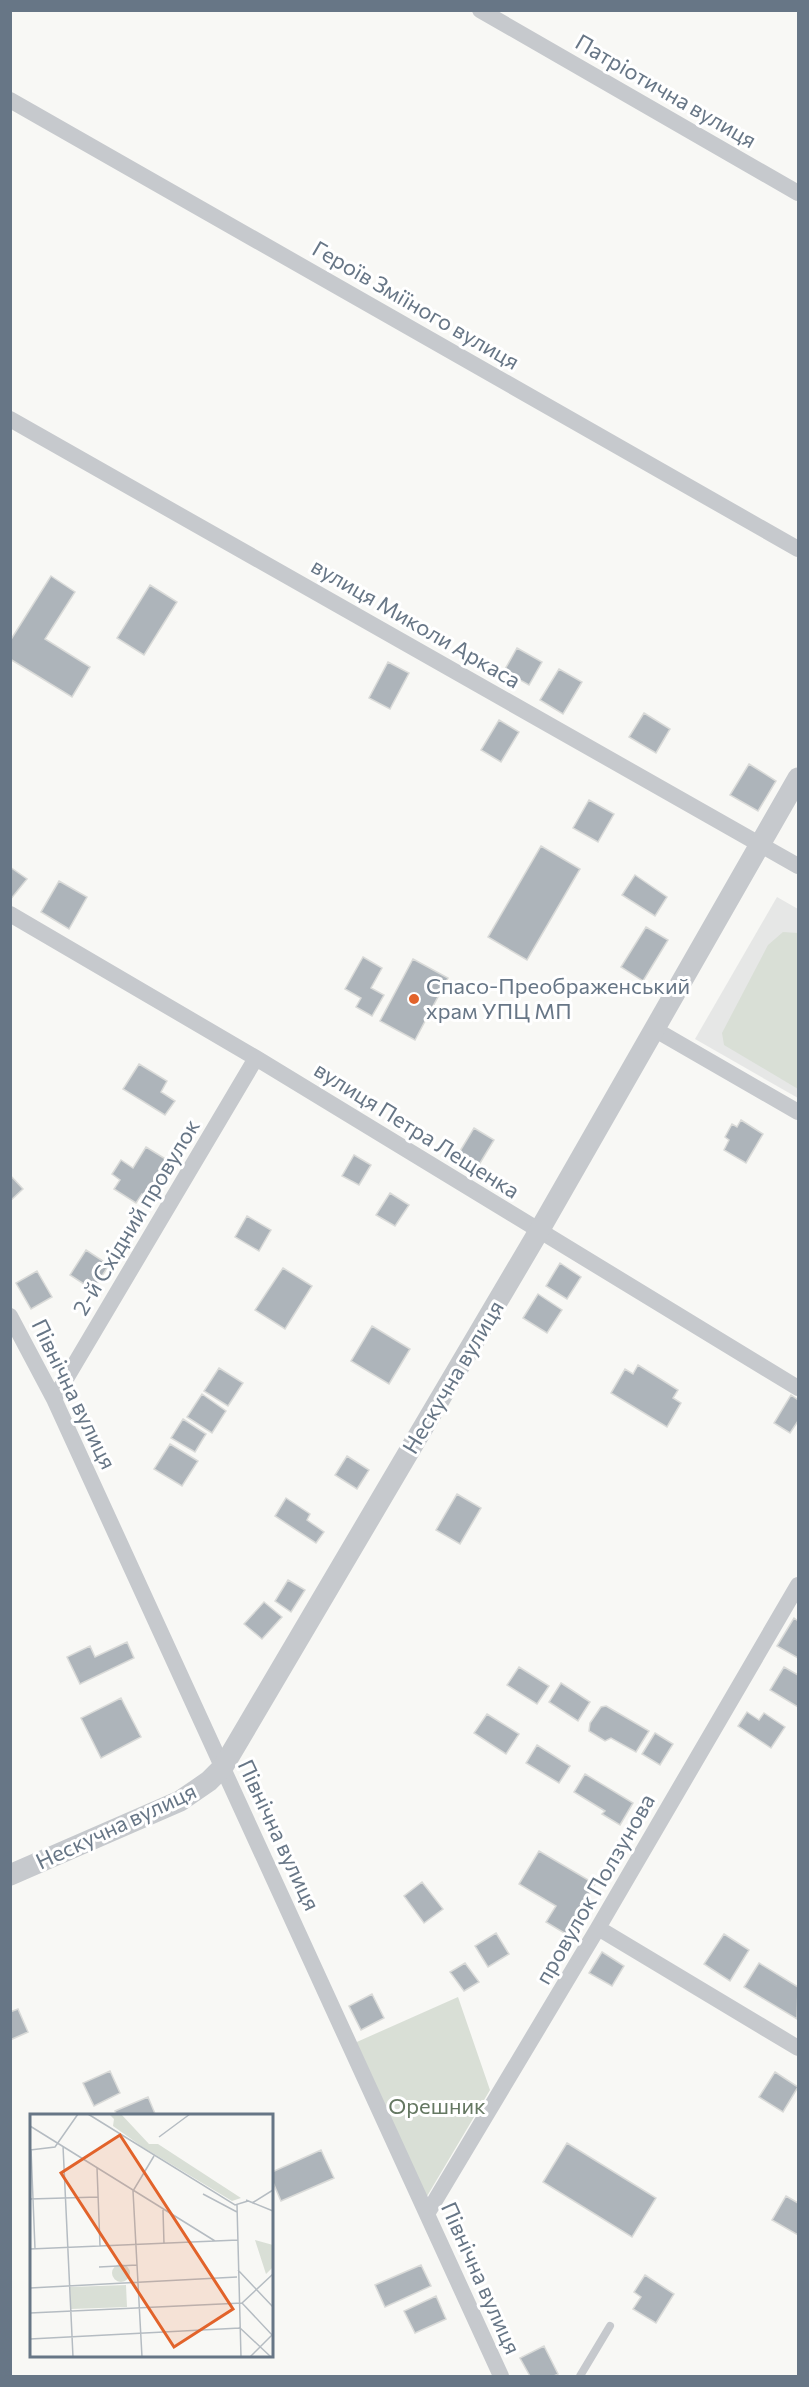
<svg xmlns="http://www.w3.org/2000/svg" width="809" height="2387" font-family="Commissioner,sans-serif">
<rect width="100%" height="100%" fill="#f8f8f5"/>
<path fill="#e6e7e6" d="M777,897l21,12v189l-103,-59z"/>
<path fill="#d9dfd6" d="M783,932l15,1v156l-74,-44 -2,-12 46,-88z
M458,1997l32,93 -67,113 -73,-158z"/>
<path fill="#adb4ba" stroke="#d9dad8" stroke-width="1.5" d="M51,576l24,16 -30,47 45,28 -18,30 -62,-38v-18z
M150,585l27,17 -33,53 -27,-17z
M517,648l25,14 -13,23 -25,-14z
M388,662l21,11 -19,36 -21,-11z
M559,669l23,13 -19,32 -23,-14z
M644,713l26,16 -14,24 -27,-16z
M499,720l20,12 -18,30 -20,-12z
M749,764l27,17 -18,30 -28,-16z
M589,800l25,14 -16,28 -25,-14z
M541,846l39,23 -53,91 -39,-23z
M10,867l17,12 -17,21z
M635,875l32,22 -12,19 -33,-21z
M59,881l28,16 -18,32 -28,-17z
M646,927l22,13 -25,41 -22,-14z
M363,957l19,11 -11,20 13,7 -12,21 -16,-9 5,-9 -16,-9z
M413,959l35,19 -33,62 -35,-19z
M139,1064l28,17 -6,11 14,9 -10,14 -42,-26z
M741,1120l22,14 -17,29 -22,-13 5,-10 -4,-3 7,-13 5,3z
M474,1128l20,12 -17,28 -20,-12z
M146,1147l26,16 -23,35 -7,-4 -6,9 -22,-14 6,-9 -8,-6 9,-14 12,8z
M354,1155l17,10 -12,20 -17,-9z
M10,1175l13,14 -13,12z
M390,1193l19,12 -14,21 -19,-11z
M247,1216l24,14 -12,21 -24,-14z
M86,1250l23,15 -16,25 -23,-15z
M560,1263l21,14 -14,22 -21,-13z
M283,1268l29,18 -27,43 -30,-19z
M37,1271l15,26 -21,12 -15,-26z
M538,1294l24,16 -15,23 -24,-15z
M372,1326l38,23 -21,35 -38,-23z
M638,1365l40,25 -5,8 8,5 -14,24 -56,-34 14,-24 8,5z
M219,1368l24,15 -15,23 -24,-15z
M202,1394l24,17 -14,22 -25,-16z
M791,1395l7,5v21l-8,12 -16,-10z
M183,1419l23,15 -11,18 -24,-14z
M170,1444l28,17 -16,25 -28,-17z
M347,1456l22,14 -12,19 -22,-14z
M457,1494l24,14 -21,36 -24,-14z
M286,1498l24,16 -3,6 17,12 -8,11 -41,-27z
M288,1580l17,10 -14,22 -16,-11z
M264,1602l18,15 -20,22 -18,-15z
M794,1618l4,3v37l-21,-12z
M127,1642l7,16 -54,26 -13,-27 23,-11 5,11z
M519,1667l30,19 -12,18 -30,-19z
M784,1667l14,8v32l-28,-17z
M561,1683l29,19 -12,19 -29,-19z
M121,1698l20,39 -40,21 -20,-40z
M606,1706l43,25 -13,21 -25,-14 -6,3 -16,-10 1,-8 11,-16z
M747,1712l12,8 5,-7 21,14 -14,21 -33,-22z
M487,1714l32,20 -13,20 -32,-21z
M655,1733l18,11 -13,21 -18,-11z
M537,1745l33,21 -11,17 -33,-20z
M585,1774l48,29 -13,22 -18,-11 3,-3 -31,-19z
M539,1851l56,33 -29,50 -20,-12 10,-16 -37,-22z
M422,1882l21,27 -19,14 -20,-27z
M496,1933l13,21 -21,13 -13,-21z
M724,1934l25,16 -19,31 -26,-17z
M602,1952l22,14 -12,20 -23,-13z
M465,1963l14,19 -15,9 -14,-19z
M759,1963l39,24 -1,32 -53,-32z
M372,1994l12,24 -23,12 -12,-24z
M18,2009l10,23 -18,8v-28z
M110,2071l10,22 -26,13 -11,-23z
M775,2072l23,15 -15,25 -24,-15z
M148,2097l8,19h-39l-2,-5z
M567,2143l89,55 -24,39 -89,-55z
M321,2150l13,28 -53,23 -9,-21v-8z
M786,2196l12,7v32l-26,-15z
M421,2265l10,21 -46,21 -10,-22z
M645,2275l29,19 -18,29 -23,-14 8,-12 -7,-5z
M436,2296l10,23 -31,14 -11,-22z
M544,2346l14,28 -4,2h-24l-10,-18z"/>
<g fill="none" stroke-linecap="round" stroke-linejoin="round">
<path stroke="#c6c9cd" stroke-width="8" d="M580,2376l30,-50"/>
<path stroke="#c6c9cd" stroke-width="16" d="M480,10l318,183
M10,100l788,449
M10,419l788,447
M10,914l246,144 542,330
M654,1029l144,83
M10,1316l44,83 447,977
M54,1399l202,-341
M598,1928l200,120
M427,2214l171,-286 200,-343"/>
<path stroke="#c6c9cd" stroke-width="21" d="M10,1875l170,-74 29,-20 14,-14 316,-536 259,-453"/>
</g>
<circle fill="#e2632b" stroke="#fff" stroke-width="2" cx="414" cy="999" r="6"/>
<g text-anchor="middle" stroke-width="6" stroke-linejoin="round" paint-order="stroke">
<g font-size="22" fill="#677686" stroke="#fff">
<text transform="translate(666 91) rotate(30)" y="8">Патріотична вулиця</text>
<text transform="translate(416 305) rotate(30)" y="8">Героїв Зміїного вулиця</text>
<text transform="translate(416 623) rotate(30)" y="8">вулиця Миколи Аркаса</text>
<text transform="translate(417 1130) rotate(32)" y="8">вулиця Петра Лещенка</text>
<text transform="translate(136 1217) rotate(-59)" y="8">2-й Східний провулок</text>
<text transform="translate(453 1377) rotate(-59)" y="8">Нескучна вулиця</text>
<text transform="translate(74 1394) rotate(64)" y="8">Північна вулиця</text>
<text transform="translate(116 1826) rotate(-25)" y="8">Нескучна вулиця</text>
<text transform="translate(279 1835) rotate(65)" y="8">Північна вулиця</text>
<text transform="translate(595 1889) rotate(-60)" y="8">провулок Ползунова</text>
<text transform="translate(481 2278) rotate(66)" y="8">Північна вулиця</text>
</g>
<g font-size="22" fill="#677686" stroke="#fff" text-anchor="start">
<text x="426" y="994">Спасо-Преображенський<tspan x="426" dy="25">храм УПЦ МП</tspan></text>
</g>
<g font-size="22" fill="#657862" stroke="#fff">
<text x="437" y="2114">Орешник</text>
</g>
</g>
<g transform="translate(30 2114)">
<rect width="243" height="243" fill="#f8f8f5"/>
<path d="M79,0h12l28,30h9l83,54 -9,3 -91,-55 -28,-20 1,-7zM225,126l18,5v22l-7,7zM82 159a9 9 0 1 1 18 0a9 9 0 1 1-18 0ZM96,171l1,22 -56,2 -1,-22z" fill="#d9dfd6"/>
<path fill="none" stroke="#b5bcc2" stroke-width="1.5" d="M58,0l147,91 13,-4M0,12l185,115M129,23l31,-23M33,32l10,211M1,35l4,100M0,36l25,-3 23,-33M67,54l3,78M173,80l34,18M0,85l68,-2M216,86l27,11M222,89l21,-13M207,91l4,152M133,96l1,34M0,135l208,-9M69,153l38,-2M208,156l35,37M0,174l207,-11M212,189l31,33M0,199l212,-10 31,-29M209,213l32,30M0,225l210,-11M112,243l-9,-166 21,-35M220,243l22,-22"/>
<path fill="#e2632b" fill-opacity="0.15" stroke="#e2632b" stroke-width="3" d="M90,21l113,174 -59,38 -113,-174z"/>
<rect width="243" height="243" fill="none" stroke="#677686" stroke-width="3"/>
</g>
<rect width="809" height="2387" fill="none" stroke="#677686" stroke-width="24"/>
</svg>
